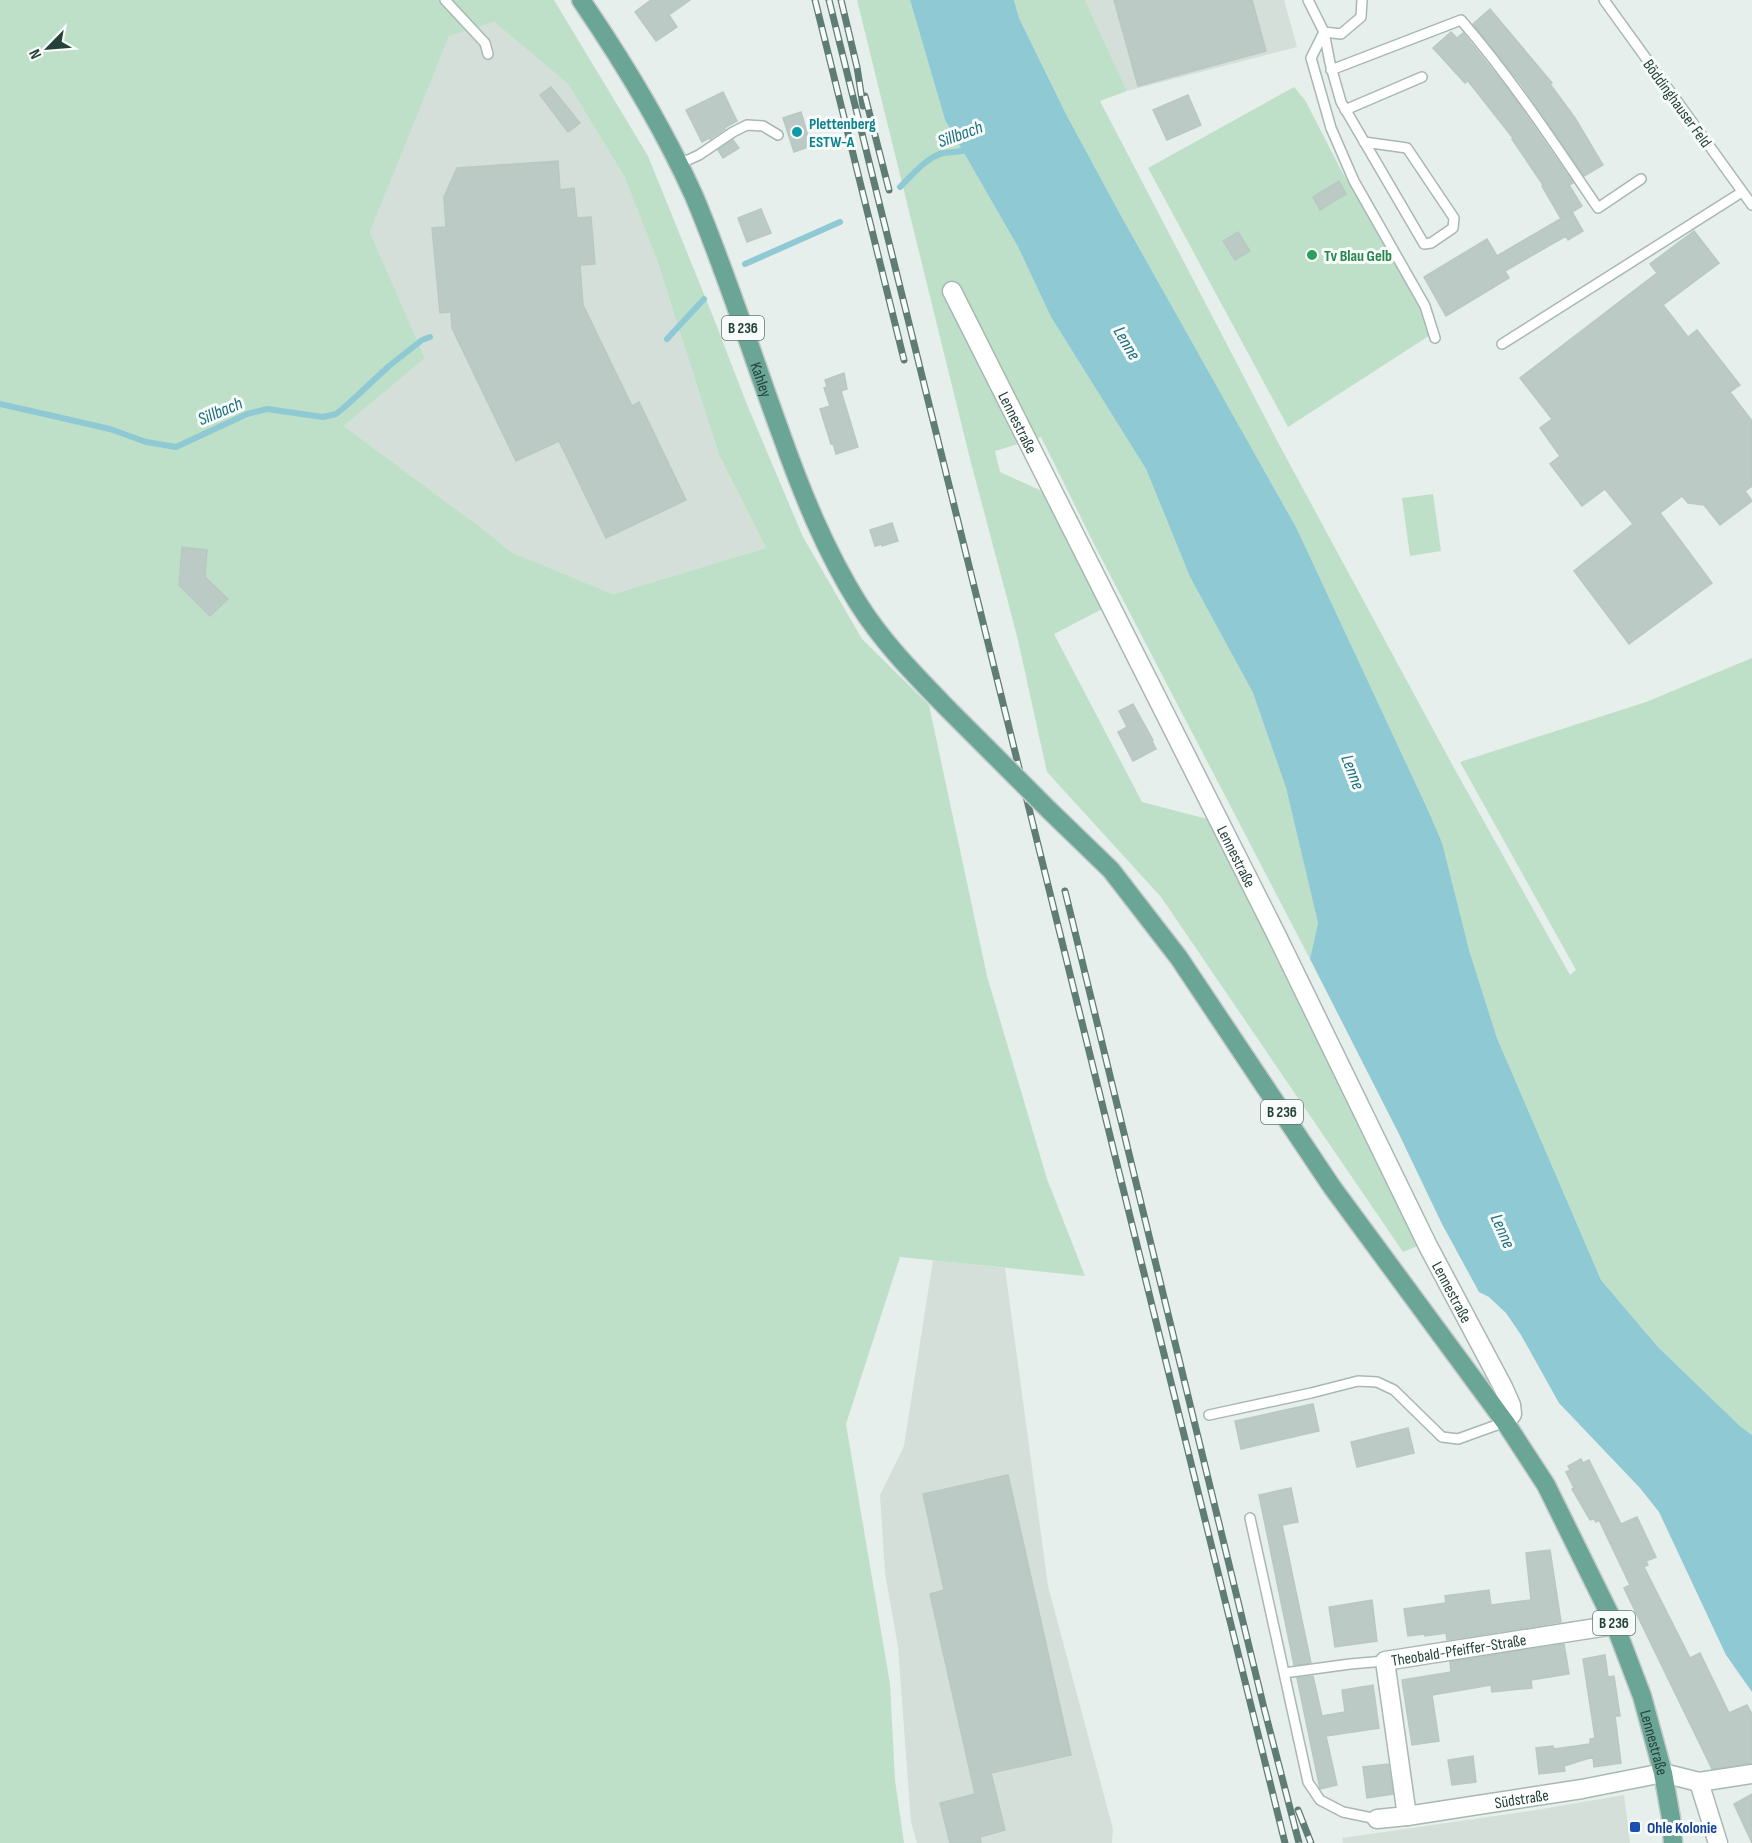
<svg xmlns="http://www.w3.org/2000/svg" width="1752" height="1843" font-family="'Sofia Sans Condensed',sans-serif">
<rect width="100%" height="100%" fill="#e6efeb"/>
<path fill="#d4dfda" d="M1085,0h199l13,47 -170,44z
M494,22l74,62 56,92 33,84 62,195 47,93 -153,46 -102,-42 -27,-22 -140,-104 81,-68 -55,-126 79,-197z
M933,1260l72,8 43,318 65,243 -1,14h-195l-6,-21 -13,-175 -13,-74 -5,-78 24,-49z
M1624,1795l6,48h-287l-1,-5 188,-27z"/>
<path fill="#bfe0c8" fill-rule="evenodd" d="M0,0h554l94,156 66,163 32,83 57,135 59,102 67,66 58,271 60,203 38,97 -185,-19 -54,167 44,260 5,96 9,63h-904zM494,22l74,62 56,92 33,84 62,195 47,93 -153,46 -102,-42 -27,-22 -140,-104 81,-68 -55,-126 79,-196z
M857,0h53l35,120 73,127 33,70 95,152 44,108 63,116 33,95 32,135 -8,36 -215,-413 -54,-109 -46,14 5,21 44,20 62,115 -52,27 88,168 73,19 208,423 -20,8 -242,-355 -114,-125 -30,-136 -47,-177z
M1014,0h71l42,91 -27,10 181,347 173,320 116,207 6,-5 -116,-208 186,-60 106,-44v777l-11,-8 -83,-80 -57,-67 -104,-242 -28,-88 -42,-142 -130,-279 -177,-315 -54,-100 -47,-96z
M1294,87l11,13 36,70 97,160 -150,97 -140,-259z
M1433,494l8,57 -31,5 -8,-58z"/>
<path fill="#8ec9d4" d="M910,0h104l5,18 47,96 54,100 177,315 130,279 15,35 27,107 28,88 104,242 57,67 83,80 11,8v257l-26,-37 -67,-143 -19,-24 -81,-85 -38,-68 -15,-22 -17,-16 -10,-5 -37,-68 -44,-92 -88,-173 8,-36 -32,-135 -33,-95 -63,-116 -44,-108 -95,-152 -33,-70 -73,-127z"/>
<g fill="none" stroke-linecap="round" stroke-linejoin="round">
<path stroke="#8ec9d4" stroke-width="6" d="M900,187c12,-12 27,-30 43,-34 9,-2 17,0 25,-4
M745,264l95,-42
M667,339l37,-40
M0,404l110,25 36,13 30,5 71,-33 20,-5 56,8 13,-3 11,-9 42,-39 33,-26 8,-3"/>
</g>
<path fill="#bbcac4" stroke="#b8c9c2" stroke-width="1.5" d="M651,0h39l-21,15 8,12 -21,14 -21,-29z
M1114,0h138l14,51 -128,35z
M1490,9l62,74 -2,1 25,34 28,47 -19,11 -63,-92 -48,-60z
M1451,32l6,6 6,-5 47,59 63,91 -4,2 13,21 -21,13 -19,-33 1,-1 -31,-46 1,-1 -45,-57 -3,2 -32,-35z
M551,87l29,36 -12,9 -28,-37z
M723,92l14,29 -13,7 1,1 -15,10 -1,-1 -7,4 -16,-32z
M1188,95l13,30 -34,15 -14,-30z
M801,112l10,34 -17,6 -11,-34z
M733,140l6,8 -16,10 -5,-8z
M558,161l2,29 14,-2 3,30 14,-1 4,47 -15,1 3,40 49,101 7,-4 47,98 -80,38 -47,-97 -43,20 -64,-133 -1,-16 -11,1 -8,-85 14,-1 -2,-30 13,-29z
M1339,181l7,13 -26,16 -7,-13z
M761,209l10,24 -24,9 -9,-24z
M1572,212l11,19 -15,9 -2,-4 -61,35 4,7 -63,38 -22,-39 63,-38 10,17z
M1694,231l25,32 -56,42 25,32 9,-7 43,55 -10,7 22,29v65l-7,5 7,10 -32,24 -16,-20 -16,-2 -6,-7 -22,17 52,70 -83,61 -55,-73 59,-47 -28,-35 -23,17 -32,-42 10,-8 -20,-28 12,-9 -32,-41 137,-105 -7,-9z
M1238,232l12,19 -15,9 -12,-19z
M844,373l3,16 -6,2 17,56 -22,7 -3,-11 -2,1 -11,-35 10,-3 -6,-18 3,-1 -2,-7z
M892,523l6,18 -16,5v-2l-7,2 -5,-16z
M182,547l25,3 -2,27 23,22 -18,17 -31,-31z
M1133,704l20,36 -1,1 4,8 -23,12 -15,-29 9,-5 -8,-16z
M1313,1404l6,27 -78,18 -6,-28z
M1408,1428l6,25 -57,14 -6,-25z
M1581,1459l2,4 6,-3 32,64 16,-7 19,40 -10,4 2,4 -4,2 46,91 10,-5 29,60 18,-8 5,9v49l-40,6 -88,-181 6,-3 -31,-65 -3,2 -2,-3 -4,1 -18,-31 2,-1 -8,-16 4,-2 -2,-4z
M1008,1475l63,280 -80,18 14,57 -25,7 1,6h-31l-10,-40 35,-9 -45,-200 14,-4 -21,-96z
M1291,1488l7,34 -16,3 29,138 -17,2 -35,-170z
M1550,1550l11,72 -114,18 -1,-7 -21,3 -1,-2 -16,2 -4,-27 42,-6 -1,-7 44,-6 2,15 40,-5 -5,-47z
M1372,1600l5,41 -42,6 -6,-40z
M1564,1644l5,30 -38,6 1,8 -40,4 -1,-7 -59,10 7,46 -27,4 -10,-65 49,-8 -1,-10z
M1605,1655l3,22 6,-1 6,40h-5l6,47 -27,4 -1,-10 -29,9 1,5 -26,3 -3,-26 17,-2 1,3 36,-5v-5l5,-1 -12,-79z
M1313,1676l9,40 23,-4 -3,-22 31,-5 6,43 -53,8 11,49 -17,4 -23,-111z
M1473,1756l3,26 -24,3 -4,-25z
M1388,1764l5,30 -26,4 -4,-31z
M1752,1794v49l-18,-39z"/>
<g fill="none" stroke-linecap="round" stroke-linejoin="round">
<defs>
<path id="service" d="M445,0l40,43 3,11
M1308,0l16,32 17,2 20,-17 1,-17
M1604,0l148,205
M1324,32l6,31 11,39 83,142 7,-1 22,-15 1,-10 -47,-70 -43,-6
M1324,32l-13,26 20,70 23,53 71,125 10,32
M1331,70l130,-50c51,59 93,123 137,188l43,-29
M1345,110l77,-33
M679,164l20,-9 34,-23 14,-7 16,1 15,9
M1502,344l240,-152
M1209,1415l102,-22 47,-12 19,1 17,8 48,47 16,2 47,-17
M1250,1518l58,264 12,18 23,12 34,7
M1284,1673l66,-9 35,-3"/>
<g id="minor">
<path id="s1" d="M952,291l325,645 151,310 75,141 8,18 1,9 -7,8"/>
<path d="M1699,1782l19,61"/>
<path id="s2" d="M1407,1816l-22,-155 230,-36"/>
<path id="s3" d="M1377,1819l30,-3 175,-27 81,-16 36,9 53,-8"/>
</g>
<g id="primary">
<path id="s4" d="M581,0c43,63 82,127 113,196 33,78 58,159 87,238 21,59 44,116 77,169 25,40 58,73 91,107"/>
<path id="s5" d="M1049,810l62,60 68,88 153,229 173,235 41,63 69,140 27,71 21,77 8,45 2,25"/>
</g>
</defs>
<use href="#service" stroke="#a8b8b2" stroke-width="12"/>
<use href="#minor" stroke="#a8b8b2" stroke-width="21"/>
<use href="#primary" stroke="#c2cac8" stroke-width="21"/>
<use href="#service" stroke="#fff" stroke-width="9"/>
<use href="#minor" stroke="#fff" stroke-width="18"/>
<use href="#primary" stroke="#6aa596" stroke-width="18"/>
<defs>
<path id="rail" d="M815,0l89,360
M829,0l456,1843
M841,0l16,67 6,39
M865,96l24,94
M1065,891l199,817 35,135
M1298,1810l13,33"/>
</defs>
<use href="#rail" stroke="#5f7d75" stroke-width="7"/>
<use href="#rail" stroke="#f7fbf9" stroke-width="4.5" stroke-dasharray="14" stroke-linecap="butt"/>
<defs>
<path id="primary-bridge" d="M949,710l100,100"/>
</defs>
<use href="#primary-bridge" stroke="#c2cac8" stroke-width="21" stroke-linecap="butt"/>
<use href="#primary-bridge" stroke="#6aa596" stroke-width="18"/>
</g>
<circle fill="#0f9aa8" stroke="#f7fbf9" stroke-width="2" cx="797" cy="132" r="6"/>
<circle fill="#2e9e5b" stroke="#f7fbf9" stroke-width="2" cx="1312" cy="255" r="6"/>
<rect fill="#1a4fb4" stroke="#f7fbf9" stroke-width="2" x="1629" y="1821" width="12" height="12" rx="3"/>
<g text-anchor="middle" stroke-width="6" stroke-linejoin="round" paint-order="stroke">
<g fill="#f7fbf9" stroke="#637a73" stroke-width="1.5">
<rect x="722" y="316" width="42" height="24" rx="4.5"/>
<rect x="1261" y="1100" width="42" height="24" rx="4.5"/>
<rect x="1593" y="1611" width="42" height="24" rx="4.5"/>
</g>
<g font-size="15" font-weight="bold" fill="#24423a">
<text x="743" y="333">B 236</text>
<text x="1282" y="1117">B 236</text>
<text x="1614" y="1628">B 236</text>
</g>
<g font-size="16" fill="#24423a" stroke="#f7fbf9">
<text transform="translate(1678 103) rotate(54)" y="6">Böddinghauser Feld</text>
<text dy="6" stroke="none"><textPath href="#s4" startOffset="422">Kahley</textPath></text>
<text dy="6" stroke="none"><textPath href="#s1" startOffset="147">Lennestraße</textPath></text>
<text dy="6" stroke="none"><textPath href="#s1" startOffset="633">Lennestraße</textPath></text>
<text dy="6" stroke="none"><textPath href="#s1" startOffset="1119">Lennestraße</textPath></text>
<text dy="6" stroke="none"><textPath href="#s2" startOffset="231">Theobald-Pfeiffer-Straße</textPath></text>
<text dy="6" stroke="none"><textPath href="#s5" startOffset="1120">Lennestraße</textPath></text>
<text dy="6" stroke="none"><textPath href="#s3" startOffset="146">Südstraße</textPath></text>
</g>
<g font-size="16" font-weight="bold" fill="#0d838f" stroke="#f7fbf9" text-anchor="start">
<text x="809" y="129">Plettenberg<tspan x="809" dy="18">ESTW-A</tspan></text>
</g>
<g font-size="16" font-weight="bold" fill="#27864d" stroke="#f7fbf9" text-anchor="start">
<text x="1324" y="261">Tv Blau Gelb</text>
</g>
<g font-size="16" font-weight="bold" fill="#164399" stroke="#f7fbf9" text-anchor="start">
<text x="1647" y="1833">Ohle Kolonie</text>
</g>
<g font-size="18" font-style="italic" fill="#1c6f80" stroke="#f7fbf9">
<text transform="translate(960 134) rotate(-20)" y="6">Sillbach</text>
<text transform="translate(1127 343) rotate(60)" y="6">Lenne</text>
<text transform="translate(220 411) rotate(-23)" y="6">Sillbach</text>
<text transform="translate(1353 772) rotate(69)" y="6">Lenne</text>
<text transform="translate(1503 1231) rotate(66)" y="6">Lenne</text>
</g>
</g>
<g transform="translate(48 48) rotate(245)" stroke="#f7fbf9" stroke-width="4.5" paint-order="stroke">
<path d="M0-4.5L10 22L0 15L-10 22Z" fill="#24423a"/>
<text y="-9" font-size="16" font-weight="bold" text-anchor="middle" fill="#24423a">N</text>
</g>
</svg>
